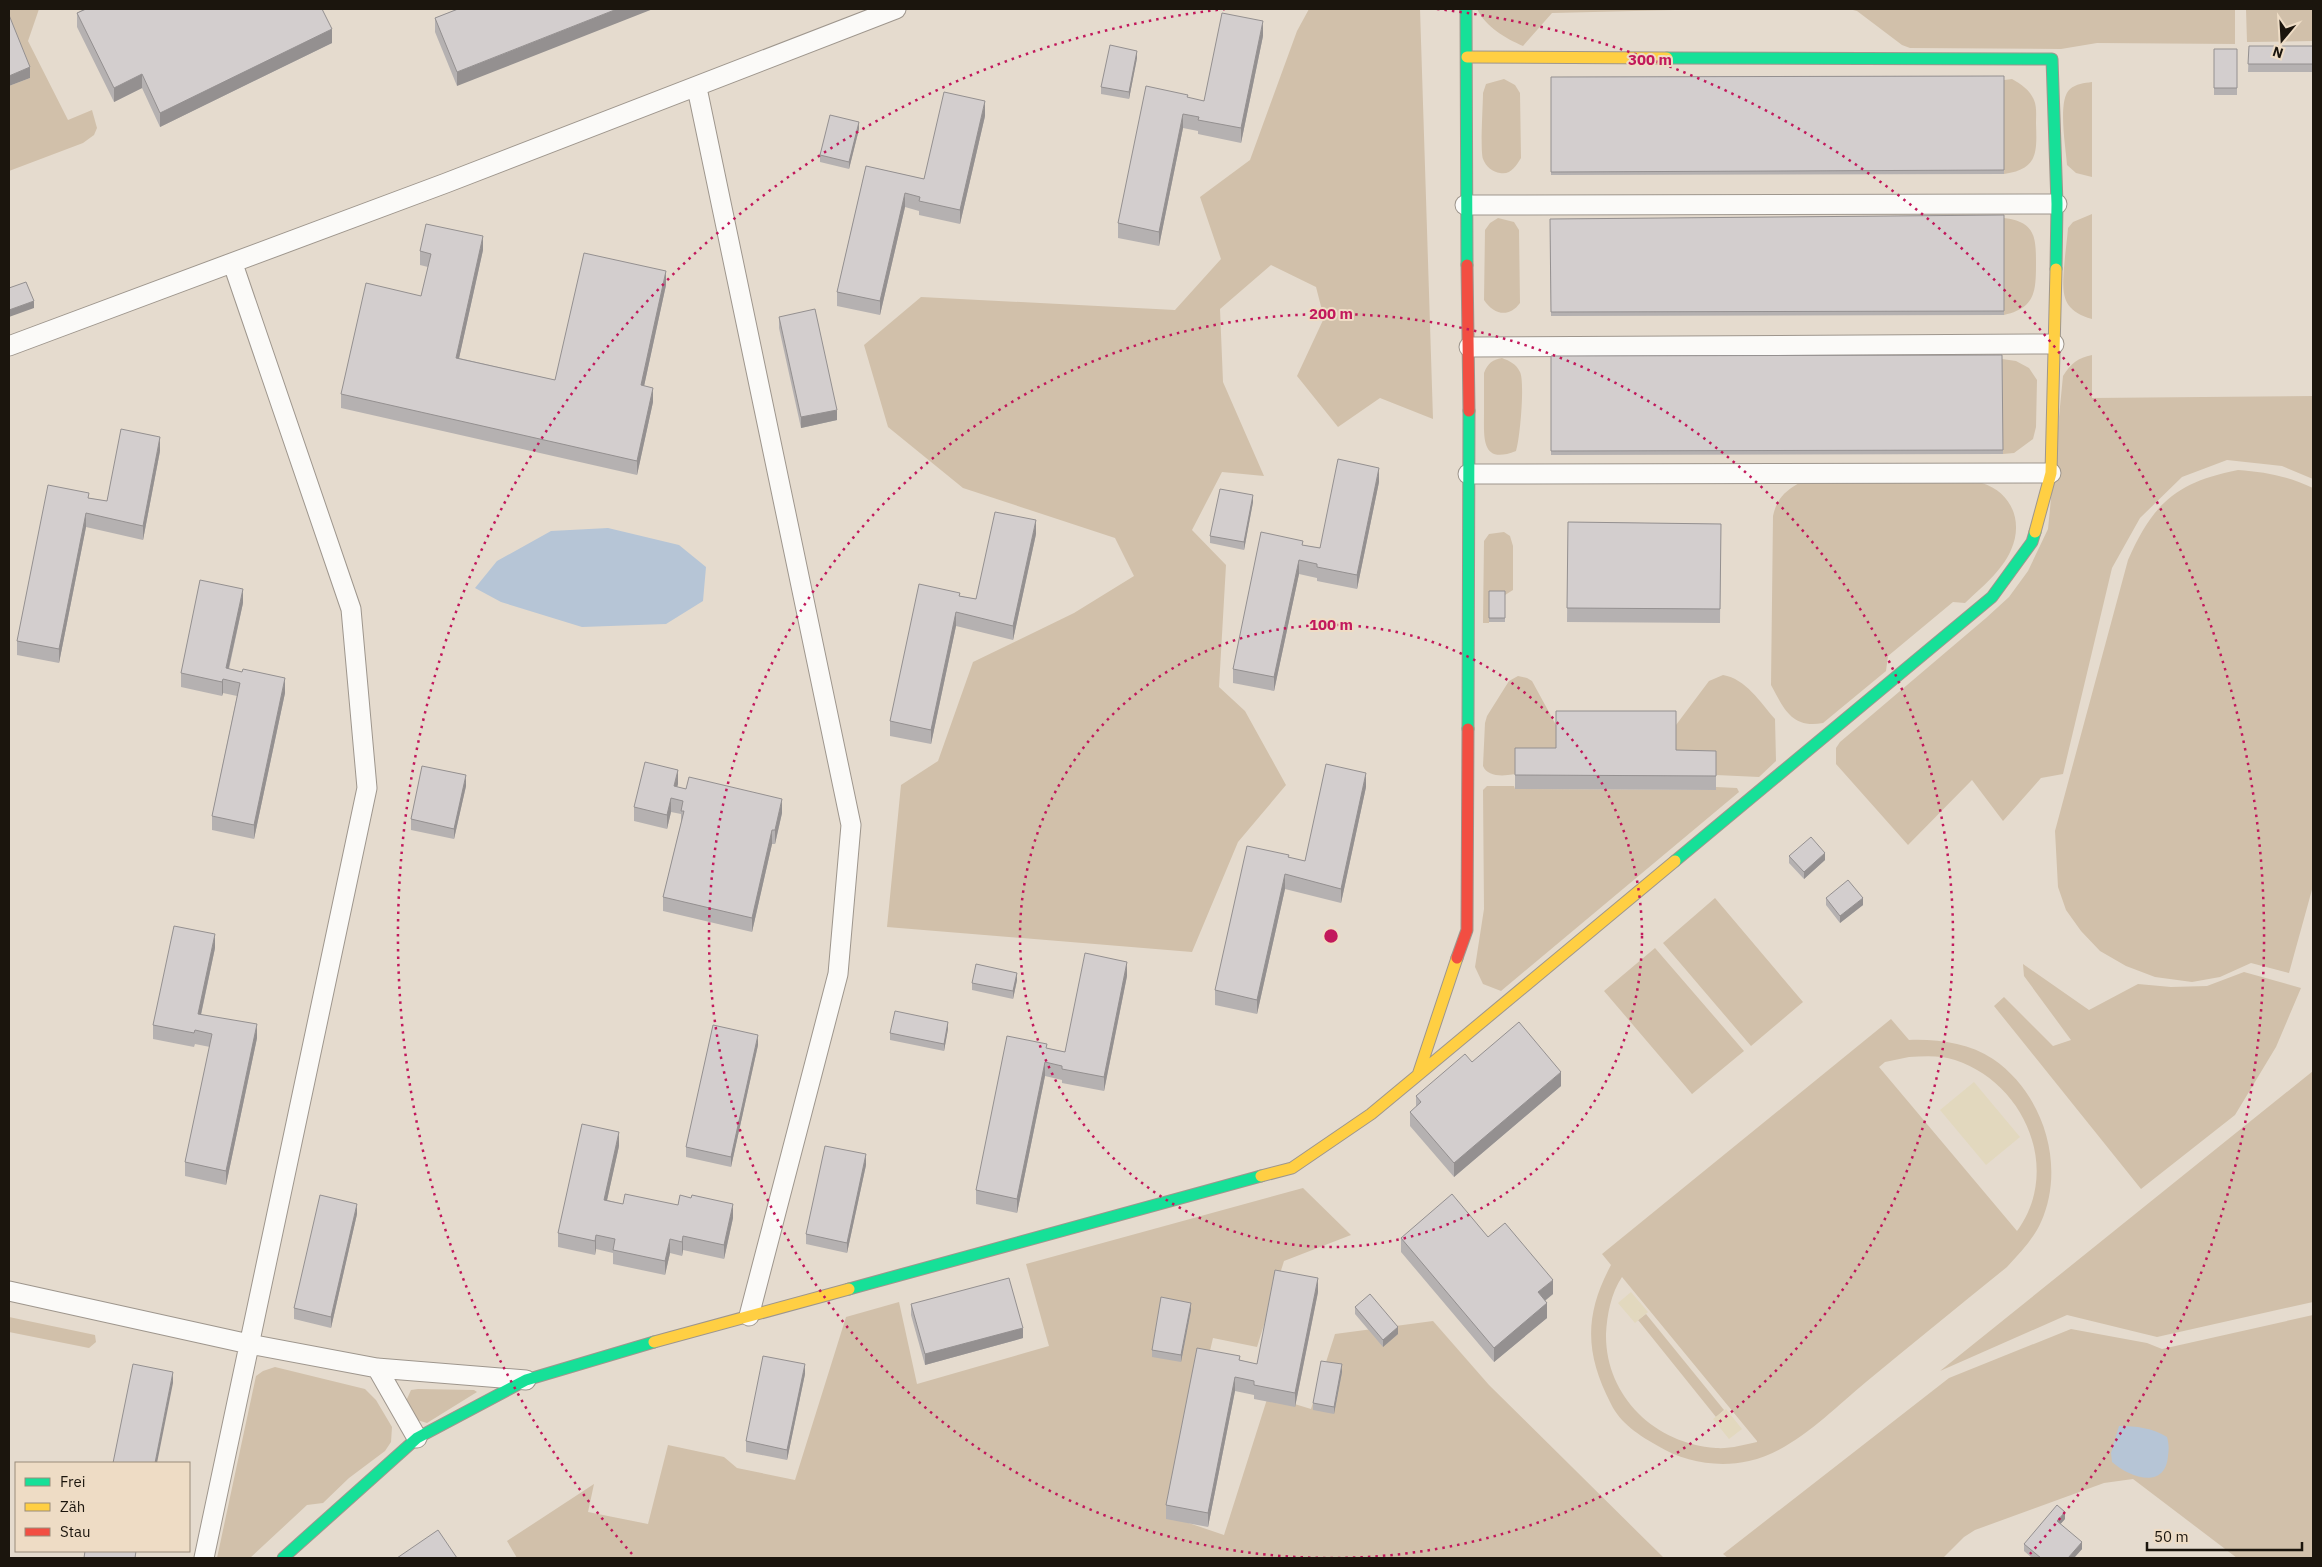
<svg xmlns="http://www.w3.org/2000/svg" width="2322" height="1567" font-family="'IBM Plex Sans',sans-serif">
<rect width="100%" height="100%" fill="#e5dbce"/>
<path fill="#d1c0aa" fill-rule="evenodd" d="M9,9h30l-11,32 40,79 24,-10 5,18 -3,7 -11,8 -74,28v-85l21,-8 -21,-53z
M1309,9h111l13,410 -53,-21 -42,29 -41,-51 27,-58 -8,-31 -45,-22 -51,44 3,73 41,94 -42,-4 -30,58 34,35 -7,122 26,24 41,74 -48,57 -46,110 -305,-25 14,-142 37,-24 35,-99 101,-49 60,-37 -19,-38 -152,-50 -75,-61 -24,-82 57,-48 254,13 46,-51 -21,-62 50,-37 47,-129z
M1477,9h239l-164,4 -29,33c-18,-8 -37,-19 -46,-37z
M1849,9h386v35l-138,-1 -36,6 -151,-1 -8,-3 -45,-34z
M2246,9h67v32l-66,1z
M1504,79l11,6 5,8 1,65c-5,8 -10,17 -21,15 -7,-1 -14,-6 -17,-14 -3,-9 0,-53 0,-66l3,-9z
M2012,79c9,5 18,11 22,21 3,7 2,16 2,23 1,30 2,46 -32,51v-94z
M2092,82v95l-16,-4 -9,-8c-1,-17 -10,-65 3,-76 6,-5 14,-6 22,-7z
M2092,214v105c-30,-9 -30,-24 -28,-51 1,-14 3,-27 4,-40l5,-6z
M1498,218l16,4 5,8 1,73c-11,15 -26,12 -36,-3l1,-70 5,-7z
M2004,218c31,4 32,18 32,46 0,28 -1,44 -32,51z
M2092,355v43l221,-2v83l-31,-13 -55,-6 -45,17 -42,41 -28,50 -49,206 -22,4 -38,43 -31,-41 -64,65 -72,-81v-16l4,-6 146,-124 23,-21 19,-26 20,-42 15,-153c8,-13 15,-18 29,-21z
M1502,358c8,3 14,6 18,14 5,10 0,67 -4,79 -35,14 -32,-13 -32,-38 0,-13 0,-27 0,-40 4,-10 8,-13 18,-15z
M2002,359l14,2 13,7 8,12 -1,47 -3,12 -19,14 -11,1z
M2238,470c27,2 50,6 75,18v398l-24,87 -38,-10 -31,14 -28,5 -37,-5 -29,-11 -26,-15 -19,-20 -15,-21 -8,-23 -3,-56 73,-271c25,-57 49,-78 110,-90z
M1801,482l181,1c29,9 42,38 29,67 -9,21 -30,38 -46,53l-12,-1 -65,54 -2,15 -63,52c-31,6 -39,-14 -52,-38l2,-169c4,-18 12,-25 28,-34z
M1504,532l6,4 3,10v44l-8,5h-16v28h-6l1,-82 5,-7z
M1723,675c23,4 37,27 52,44l1,42 -17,16 -43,-2v-10h-40v-40l33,-44z
M1518,676l9,2 5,3 24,44v37c-16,5 -64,25 -73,4l2,-43 2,-7 22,-35z
M1487,786h27l1,3 200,1 1,-3 21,1 2,4 -238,199 -18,-7 -8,-17 9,-58 -1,-119z
M1715,898l88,104 -52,44 -88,-103z
M1655,948l89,103 -52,43 -88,-103z
M2023,964l66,46 49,-26 33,3 36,-1 37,-14 57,16 -25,59 -41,68 -94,74 -147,-183 10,-9 49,49 18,-6 -47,-64z
M1891,1019l18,21c29,-1 60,3 84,19 51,35 73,107 48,163 -8,18 -21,31 -34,45 -47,38 -94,76 -141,115 -34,28 -72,69 -117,79 -31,7 -65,1 -91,-15 -18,-10 -38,-23 -47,-42 -26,-50 -27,-89 0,-139l-9,-11zM1909,1057c15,-1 32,-2 46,3 70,23 107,110 62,171l-138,-164 6,-5zM1622,1277l135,164v1c-13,3 -28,7 -41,6 -61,-4 -111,-52 -110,-114 1,-19 5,-41 16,-57z
M2313,1071v231l-156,35 -90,-22 -127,56z
M1303,1188l48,47 -67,26 -27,86 -44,-9 -42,179 53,18 44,-139 43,13 24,-75 98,-13 56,64 175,173h-1147l-10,-17 87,-57 -6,28 60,12 20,-79 56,12 13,11 58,12 51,-163 53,-15 18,82 132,-38 -23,-82z
M1646,1314l78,96 -8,7 -78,-97z
M2313,1315v243h-76l-104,-79 -29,4 -129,47 -11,7 -21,21h-215l-5,-4 226,-176 122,-49 76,14 15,6z
M9,1317l86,18 1,7 -7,6 -80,-16z
M275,1367l90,22 11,11 16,27 -1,15 -6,9 -36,27 -26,25 -16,2 -57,53h-33l39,-182 7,-5z
M418,1389l56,1 3,2 -50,31 -10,-3 -11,-19 5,-11z"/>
<path fill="#e2d8be" d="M1974,1082l46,55 -34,28 -46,-55z
M1631,1292l17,20 -13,11 -17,-20z
M1726,1409l16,20 -13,10 -16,-20z"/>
<path fill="#b6c5d6" d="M608,528l71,17 27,22 -3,34 -37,23 -84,3 -81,-25 -26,-14 22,-27 54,-30z
M2119,1426c17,0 34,2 48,11 2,7 2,12 1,19 -3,34 -38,22 -56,6l-1,-9z"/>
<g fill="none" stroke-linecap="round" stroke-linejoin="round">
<defs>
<path id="street" d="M697,88l154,737 -13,149 -89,342
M1465,205l592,-1
M9,346l437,-163 450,-174
M1469,347l585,-3
M1468,474l583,-1
M9,1291l240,53 128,24 149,12
M377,1368l40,70
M204,1558l163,-770 -16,-179 -118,-345"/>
<path id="fast" d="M1466,9l1,256
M1667,58l385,1 5,145 -1,65
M1468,729l1,-318
M1675,861l317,-264 40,-55 3,-10
M849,1289l412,-113
M283,1558l134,-120 109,-58 128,-38"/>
<path id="slow" d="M1467,57l200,1
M2035,532l16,-59 5,-204
M1418,1075l257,-214
M1261,1176l31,-8 79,-54 47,-39 39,-117
M654,1342l195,-53"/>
<path id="jam" d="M1467,265l2,146
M1457,958l10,-28 1,-201"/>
</defs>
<use href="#street" stroke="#9e968d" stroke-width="21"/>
<use href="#fast" stroke="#9e968d" stroke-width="13"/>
<use href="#slow" stroke="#9e968d" stroke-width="13"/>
<use href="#jam" stroke="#9e968d" stroke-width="13"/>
<use href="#street" stroke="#fbfaf8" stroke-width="19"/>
<use href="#fast" stroke="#16e098" stroke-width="11"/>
<use href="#slow" stroke="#ffcf43" stroke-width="11"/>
<use href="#jam" stroke="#f24e42" stroke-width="11"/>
</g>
<path fill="#b5b1b1" d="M84,9h238l10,34 -172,84 -18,-39 -28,14 -37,-75v-14z
M458,9l-1,77 -22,-54v-14z
M1263,36l-22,107 -43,-9v-3l-15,-3 -24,118 -41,-8v-15l70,-125 16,3z
M2249,46h64v26h-65z
M2214,49h23v46h-23z
M1137,58l-8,41 -28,-5v-7z
M2004,76v98l-453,1v-98z
M985,116l-25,108 -41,-9v-4l-14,-4 -25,108 -43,-9v-14l29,-126 58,13z
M859,129l-10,40 -29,-7v-7z
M2004,215v100l-453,1 -1,-97z
M483,250l-24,108 96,22 111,-95 -22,101 9,16 -16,73 -296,-67v-14l80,-98 7,-29 -8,-2v-14z
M779,317l58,103 -36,8 -22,-100z
M2002,355l1,99 -452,1v-99z
M160,451l-17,89 -57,-13 -27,136 -42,-8v-14l72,-143 18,3z
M1379,482l-22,107 -40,-8v-3l-18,-4 -25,117 -41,-8v-14l70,-124 17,3z
M1253,502l-9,48 -34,-7v-7z
M1568,522l153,2 -1,99 -153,-1z
M1036,534l-23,106 -57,-14 -25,118 -41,-8v-15l70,-125 16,3z
M1489,591h16v31h-16z
M243,603l-14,66 56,24 -31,146 -42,-9v-14l25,-120 -14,-3 -1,3 -41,-9v-14z
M1515,748l201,3v39l-201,-1z
M678,784l-1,3 105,26 -7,31h-3l-20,88 -89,-21v-14l18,-74v-9l-10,-2 -4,17 -33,-8v-14z
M466,786l-12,53 -43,-9v-11z
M1366,787l-25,116 -56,-14 -28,125 -42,-9v-15l74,-132 16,3z
M1789,856l36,4 -21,19 -15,-16z
M1826,898l37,7 -23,18 -14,-18z
M215,948l-14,67 56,23 -31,147 -41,-9v-14l25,-115 -15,-3 -1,3 -41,-8v-14z
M1127,976l-23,115 -42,-8v-3l-17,-4 -28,137 -41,-9v-14l71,-142 18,4z
M1017,980l-4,19 -41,-9v-7z
M948,1029l-4,22 -54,-11v-7z
M758,1045l-27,122 -45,-10v-10z
M1472,1062l89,24 -107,91 -44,-51v-14l6,-5v-11z
M619,1146l-12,54 16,4 110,14 -9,41 -41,-9 -1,6 -12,-3 -5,22 -52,-11v-11l-17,-4 -1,6 -37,-8v-14z
M866,1165l-19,88 -41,-9v-10z
M357,1214l-26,114 -37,-9v-11z
M1401,1238l152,56 -8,7 2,17 -53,44 -93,-110z
M1318,1292l-23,115 -41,-8v-4l-19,-4 -27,136 -42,-8v-14l74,-145 17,4z
M911,1304l112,34 -98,27 -14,-50z
M1355,1307l43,27 -15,13 -28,-33z
M1191,1310l-10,52 -29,-5v-7z
M1342,1372l-8,42 -21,-4v-7z
M805,1374l-18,86 -41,-8v-11z
M2065,1519l-5,5 22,25 -8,9h-42l-8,-7v-7z"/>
<path fill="#949090" d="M617,9h36l-196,77v-14z
M1263,21v15l-22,107v-15z
M332,29v14l-172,84v-14z
M1137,51v7l-8,41v-7z
M30,67v11l-21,8v-10z
M142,74v14l-28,14v-14z
M985,101v15l-25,108v-14z
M1183,114v14l-24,118v-14z
M859,122v7l-10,40v-7z
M905,193v14l-25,108v-14z
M483,236v14l-27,122v-14z
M666,271v14l-25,115v-15z
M34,301v7l-25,9v-7z
M653,388v14l-16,73v-14z
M837,410v10l-36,8v-11z
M160,437v14l-17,89v-14z
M1379,468v14l-22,107v-14z
M1253,495v7l-9,48v-8z
M86,513v14l-27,136v-14z
M1036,520v14l-23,106v-14z
M1299,560v14l-25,117v-14z
M243,589v14l-17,77v-12z
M956,612v14l-25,118v-14z
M285,678v15l-31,146v-14z
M223,679v14l-1,3v-14z
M678,770v14l-4,14v-12z
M1366,773v14l-25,116v-14z
M466,775v11l-12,53v-10z
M671,798v14l-4,17v-14z
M782,799v14l-7,31v-14z
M772,830v14l-20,88v-14z
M1825,853v7l-21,19v-7z
M1285,874v15l-28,125v-14z
M1863,898v7l-23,18v-7z
M215,934v14l-17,80v-14z
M1127,962v14l-23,115v-14z
M1017,973v7l-4,19v-8z
M948,1022v7l-4,22v-7z
M257,1024v14l-31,147v-14z
M758,1035v10l-27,122v-10z
M1045,1062v14l-28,137v-14z
M1561,1072v14l-107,91v-14z
M619,1132v14l-15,68v-14z
M866,1154v11l-19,88v-10z
M357,1204v10l-26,114v-11z
M733,1204v14l-9,41v-14z
M596,1235v14l-1,6v-14z
M683,1236v14l-1,6v-14z
M670,1239v14l-5,22v-14z
M1318,1278v14l-23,115v-14z
M1553,1280v14l-15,12v-14z
M1191,1303v7l-10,52v-7z
M1547,1303v15l-53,44v-14z
M1398,1327v7l-15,13v-7z
M1023,1328v10l-98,27v-11z
M805,1364v10l-18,86v-10z
M1342,1364v8l-8,42v-7z
M173,1372v11l-16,80h-2z
M1235,1377v14l-27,136v-14z
M2065,1512v7l-8,9v-7z
M2082,1542v7l-8,9h-6z"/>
<path fill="#d3cece" stroke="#949090" d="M86,9h236l10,20 -172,84 -18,-39 -28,14 -37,-75z
M458,9h159l-160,63 -22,-54z
M1222,13l41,8 -22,107 -43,-8 1,-3 -16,-3 -24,118 -41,-9 28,-137 42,9 -1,2 17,4z
M9,15l21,52 -21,9z
M1110,45l27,6 -8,41 -28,-5z
M2249,46h64v18h-65z
M2214,49h23v39h-23z
M2004,76v94l-453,2v-95z
M944,92l41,9 -25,109 -41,-9 1,-4 -15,-4 -25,108 -43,-9 29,-126 58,13z
M830,115l29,7 -10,40 -29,-7z
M2004,215v96l-453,1 -1,-93z
M426,224l57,12 -27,122 99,22 29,-127 82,18 -25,114 12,3 -16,73 -296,-67 25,-111 55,13 10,-42 -11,-3z
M26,282l8,19 -25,9v-22z
M815,309l22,101 -36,7 -22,-100z
M2002,355l1,95 -452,1v-95z
M121,429l39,8 -17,89 -57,-13 -27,136 -42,-8 31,-156 41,8 -1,5 19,3z
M1338,459l41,9 -22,107 -40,-8v-3l-18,-4 -25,117 -41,-8 28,-137 42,9 -1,4 18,3z
M1220,489l33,6 -9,47 -34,-6z
M995,512l41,8 -23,106 -57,-14 -25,118 -41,-9 29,-137 41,9 -1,3 17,3z
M1568,522l153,2 -1,85 -153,-1z
M200,580l43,9 -17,79 16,4 1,-3 42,9 -31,147 -42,-9 28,-133 -17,-4 -1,3 -41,-9z
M1489,591h16v27h-16z
M1556,711h120v39l40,1v25l-201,-1v-27h41z
M645,762l33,8 -4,16 12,3 3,-12 93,22 -7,31h-3l-20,88 -89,-21 21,-86h-3l2,-10 -12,-3 -4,17 -33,-8z
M1326,764l40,9 -25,116 -56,-15 -28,126 -42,-10 32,-144 42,9 -1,2 17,4z
M422,766l44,9 -12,54 -43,-10z
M1811,837l14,16 -21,19 -15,-16z
M1848,880l15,18 -23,18 -14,-18z
M174,926l41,8 -17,80 59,10 -31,147 -41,-9 27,-128 -17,-4 -1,3 -41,-8z
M1085,953l42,9 -23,115 -42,-8v-3l-17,-4 -28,137 -41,-9 31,-154 40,8 -1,4 19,4z
M976,964l41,9 -4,18 -41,-8z
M895,1011l53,11 -4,22 -54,-11z
M1519,1022l42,50 -107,91 -44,-51 11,-10 -5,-6 49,-42 7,8z
M713,1025l45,10 -27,122 -45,-10z
M582,1124l37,8 -15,68 19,4 2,-10 53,11 2,-10 11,3 1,-3 41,9 -9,41 -41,-9 -1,6 -12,-3 -5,22 -52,-11 2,-11 -19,-4 -1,6 -37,-8z
M825,1146l41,8 -19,89 -41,-9z
M1452,1194l36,43 17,-14 48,57 -15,12 9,11 -53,45 -93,-110z
M320,1195l37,9 -26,113 -37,-9z
M1275,1270l43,8 -23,115 -41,-8v-4l-19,-4 -27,136 -42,-8 31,-157 43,8 -1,4 18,4z
M1009,1278l14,50 -98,26 -14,-50z
M1370,1294l28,33 -15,13 -28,-33z
M1161,1297l30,6 -10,52 -29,-5z
M763,1356l42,8 -18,86 -41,-9z
M1321,1361l21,3 -8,43 -21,-4z
M133,1364l40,8 -18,91h-42z
M2057,1505l8,7 -8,9 25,21 -14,16h-27l-17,-14z
M438,1530l19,28h-60z
M85,1551h51l-1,7h-51z"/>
<g fill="none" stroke="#c2185b" stroke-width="2.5" stroke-dasharray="2.5 5">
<circle cx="1331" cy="936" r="311"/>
<circle cx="1331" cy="936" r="622"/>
<path d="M632 1554A933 933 0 0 1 1225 9M1437 9A933 933 0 0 1 2030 1554"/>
</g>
<circle cx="1331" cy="936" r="8" fill="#c2185b" stroke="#eedcc5" stroke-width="2.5"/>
<g font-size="15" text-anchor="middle" font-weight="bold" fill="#c2185b" stroke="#eedcc5" stroke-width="4" stroke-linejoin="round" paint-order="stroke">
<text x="1650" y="65">300 m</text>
<text x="1331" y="319">200 m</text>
<text x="1331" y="630">100 m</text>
</g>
<rect width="2322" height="1567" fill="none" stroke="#1b150d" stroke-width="20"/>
<rect x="15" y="1462" width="175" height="90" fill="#eedcc5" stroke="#9a8c7b"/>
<rect x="25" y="1478" width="25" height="8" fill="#16e098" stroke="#9a8c7b"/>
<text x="60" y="1487" font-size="15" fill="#1b150d">Frei</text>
<rect x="25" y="1503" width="25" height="8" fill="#ffcf43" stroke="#9a8c7b"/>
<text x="60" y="1512" font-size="15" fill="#1b150d">Zäh</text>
<rect x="25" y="1528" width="25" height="8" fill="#f24e42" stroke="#9a8c7b"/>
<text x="60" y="1537" font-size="15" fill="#1b150d">Stau</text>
<g transform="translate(2282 40) rotate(198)" stroke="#eedcc5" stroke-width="4" paint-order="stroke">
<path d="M0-4L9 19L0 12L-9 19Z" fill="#1b150d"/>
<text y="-8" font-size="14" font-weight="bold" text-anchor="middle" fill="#1b150d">N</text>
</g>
<path d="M2147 1542v8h155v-8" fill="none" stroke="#1b150d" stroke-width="2.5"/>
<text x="2154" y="1542" font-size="15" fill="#1b150d" stroke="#eedcc5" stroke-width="4" paint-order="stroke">50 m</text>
</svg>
